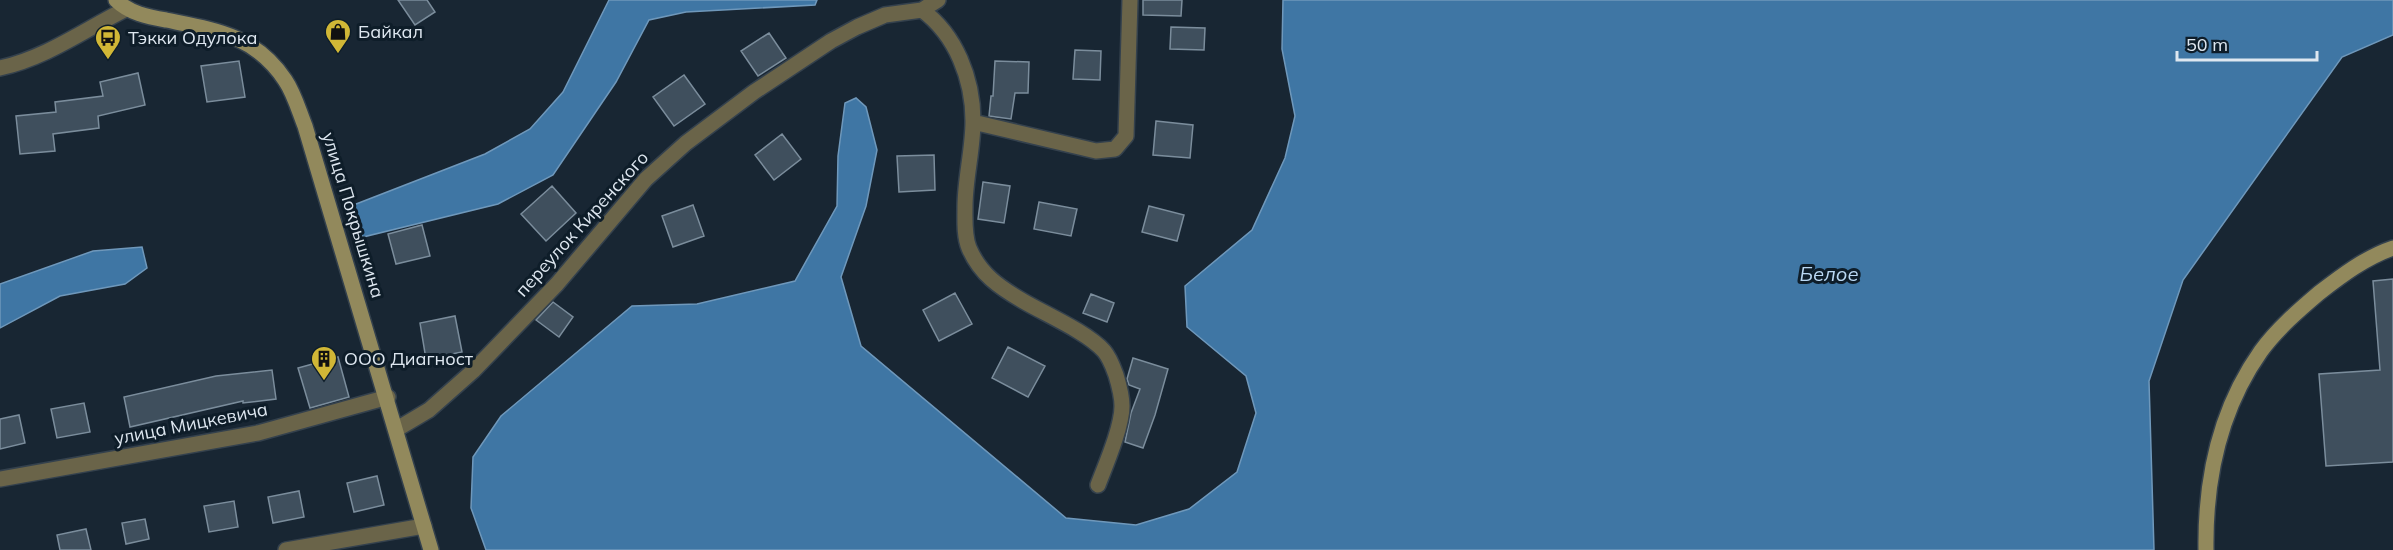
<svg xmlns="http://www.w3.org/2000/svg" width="2393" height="550" font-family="Mulish,sans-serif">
<rect width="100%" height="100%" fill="#182633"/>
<path fill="#3f76a4" stroke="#6f98bb" stroke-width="1.5" d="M609,0h208l-2,5 -129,7 -37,8 -33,62 -63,93 -55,29 -135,33 -12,-31 134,-52 45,-25 33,-37z
M1283,0h1110v35l-51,22 -159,223 -34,101 5,169h-1668l-15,-42 2,-51 28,-41 131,-110 65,-2 98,-23 42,-75 1,-50 7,-53 11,-5 10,9 11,43 -11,56 -25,71 20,69 205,172 70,7 53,-16 48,-37 19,-59 -10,-37 -59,-49 -2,-41 67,-56 33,-72 10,-42 -13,-67z
M142,247l5,21 -22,16 -65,12 -60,32v-44l93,-33z"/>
<path fill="#3f4f5d" stroke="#7b8d9c" stroke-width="1.5" d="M398,0h29l8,12 -20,13z
M1143,0h39l-1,16 -38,-1z
M1171,27l34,1 -1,22 -34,-1z
M769,33l17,25 -28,18 -17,-25z
M1075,50l26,1 -1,29 -27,-1z
M239,61l6,36 -38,5 -6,-36z
M995,61l34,1 -1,31h-13l-4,26 -22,-3 2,-20h2z
M138,73l7,32 -47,11 1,12 -46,6 2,17 -35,3 -4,-38 40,-4 -1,-10 48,-6 -3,-14z
M684,75l21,29 -31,22 -21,-29z
M1156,121l37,4 -3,33 -37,-3z
M782,134l19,25 -27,21 -19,-25z
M934,155l1,35 -36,2 -2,-36z
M983,182l27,4 -6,37 -26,-4z
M552,186l24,27 -30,28 -25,-27z
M1039,202l38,7 -6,27 -37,-7z
M693,205l11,31 -31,11 -11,-31z
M1149,206l35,9 -7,26 -35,-9z
M422,225l8,31 -34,8 -8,-30z
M2393,279v183l-67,4 -7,-92 61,-4 -7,-89z
M955,293l17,31 -33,17 -16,-31z
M1091,294l23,9 -7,19 -24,-9z
M553,302l20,15 -14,20 -23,-17z
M455,316l7,36 -36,7 -6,-36z
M1008,347l37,19 -17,31 -36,-19z
M338,357l11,40 -39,11 -12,-40z
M1133,358l35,11 -13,46 -12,33 -18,-6 6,-29 9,-24 -11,-4 -2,-6z
M272,370l4,29 -33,4v-2l-113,26 -6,-30 92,-21z
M84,403l6,29 -33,6 -6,-29z
M19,415l6,28 -25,6v-30z
M377,476l7,29 -30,7 -7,-29z
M299,491l5,26 -31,6 -5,-26z
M234,501l4,26 -29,5 -5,-26z
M145,519l4,20 -23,5 -4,-21z
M86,529l5,21h-31l-3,-15z"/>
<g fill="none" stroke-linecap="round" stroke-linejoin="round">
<defs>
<path id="street" d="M922,10c34,25 51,69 51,111 0,29 -8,57 -8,86 0,13 -1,29 4,41 11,26 30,39 54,53 22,13 64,31 81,50 6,7 9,16 12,24 3,10 6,21 6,31 0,21 -16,58 -24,79
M0,68c46,-10 84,-38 126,-59
M973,122l123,29 19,-2 11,-13 4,-136
M397,429l32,-19 44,-39 84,-87 89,-105 40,-36 68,-51 77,-51 26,-14 28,-12 37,-5 16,-10
M0,479l258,-46 130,-36
M286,550l138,-24"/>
<path id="secondary" d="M116,0c13,13 32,17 50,20 49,10 89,15 119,60 9,13 14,31 20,46l126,424
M2206,550c-1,-70 14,-141 55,-199 16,-22 38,-41 58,-58 22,-17 47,-36 74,-45"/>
</defs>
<use href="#street" stroke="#34414d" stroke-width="18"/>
<use href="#secondary" stroke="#34414d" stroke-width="18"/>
<use href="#street" stroke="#6a6449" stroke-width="15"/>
<use href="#secondary" stroke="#92895c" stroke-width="15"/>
</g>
<defs>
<symbol id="shop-pin" viewBox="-11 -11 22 30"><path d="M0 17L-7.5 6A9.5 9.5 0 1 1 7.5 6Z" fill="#d1b736" stroke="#0e1d29"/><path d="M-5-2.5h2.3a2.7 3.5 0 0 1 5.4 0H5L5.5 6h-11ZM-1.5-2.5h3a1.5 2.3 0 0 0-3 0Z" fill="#111"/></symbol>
<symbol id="bus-pin" viewBox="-11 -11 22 30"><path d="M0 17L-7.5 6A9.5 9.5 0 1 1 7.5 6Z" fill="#d1b736" stroke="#0e1d29"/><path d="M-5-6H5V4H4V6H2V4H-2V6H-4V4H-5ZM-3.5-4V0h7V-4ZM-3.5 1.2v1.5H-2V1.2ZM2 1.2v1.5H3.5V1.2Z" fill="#111"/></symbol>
<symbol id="building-pin" viewBox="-11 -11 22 30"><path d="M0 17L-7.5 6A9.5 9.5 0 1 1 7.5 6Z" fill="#d1b736" stroke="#0e1d29"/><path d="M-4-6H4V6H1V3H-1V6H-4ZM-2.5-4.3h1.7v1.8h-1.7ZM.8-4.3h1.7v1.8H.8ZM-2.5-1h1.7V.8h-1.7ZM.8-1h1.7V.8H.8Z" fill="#111"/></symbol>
</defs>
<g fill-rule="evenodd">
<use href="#shop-pin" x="323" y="17" width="30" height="40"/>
<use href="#bus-pin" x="93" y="23" width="30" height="40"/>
<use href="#building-pin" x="309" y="344" width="30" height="40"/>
</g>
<g text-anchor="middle" stroke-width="6" stroke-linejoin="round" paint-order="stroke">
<g font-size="18" fill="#dee7f0" stroke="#0e1d29" text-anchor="start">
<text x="358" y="38">Байкал</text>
<text x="128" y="44">Тэкки Одулока</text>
<text x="344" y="365">ООО Диагност</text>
</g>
<g font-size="18" fill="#dee7f0" stroke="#0e1d29">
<text transform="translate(353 215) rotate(73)" y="6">улица Покрышкина</text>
<text transform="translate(582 224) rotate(-48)" y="6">переулок Киренского</text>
<text transform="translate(191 424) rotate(-11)" y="6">улица Мицкевича</text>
</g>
<g font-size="20" font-style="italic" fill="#bbd9f4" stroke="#0e1d29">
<text x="1829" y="281">Белое</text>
</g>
</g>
<path d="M2177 51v9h140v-9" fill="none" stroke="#dee7f0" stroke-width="3"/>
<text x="2186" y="51" font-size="18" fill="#dee7f0" stroke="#0e1d29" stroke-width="4.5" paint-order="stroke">50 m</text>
</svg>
